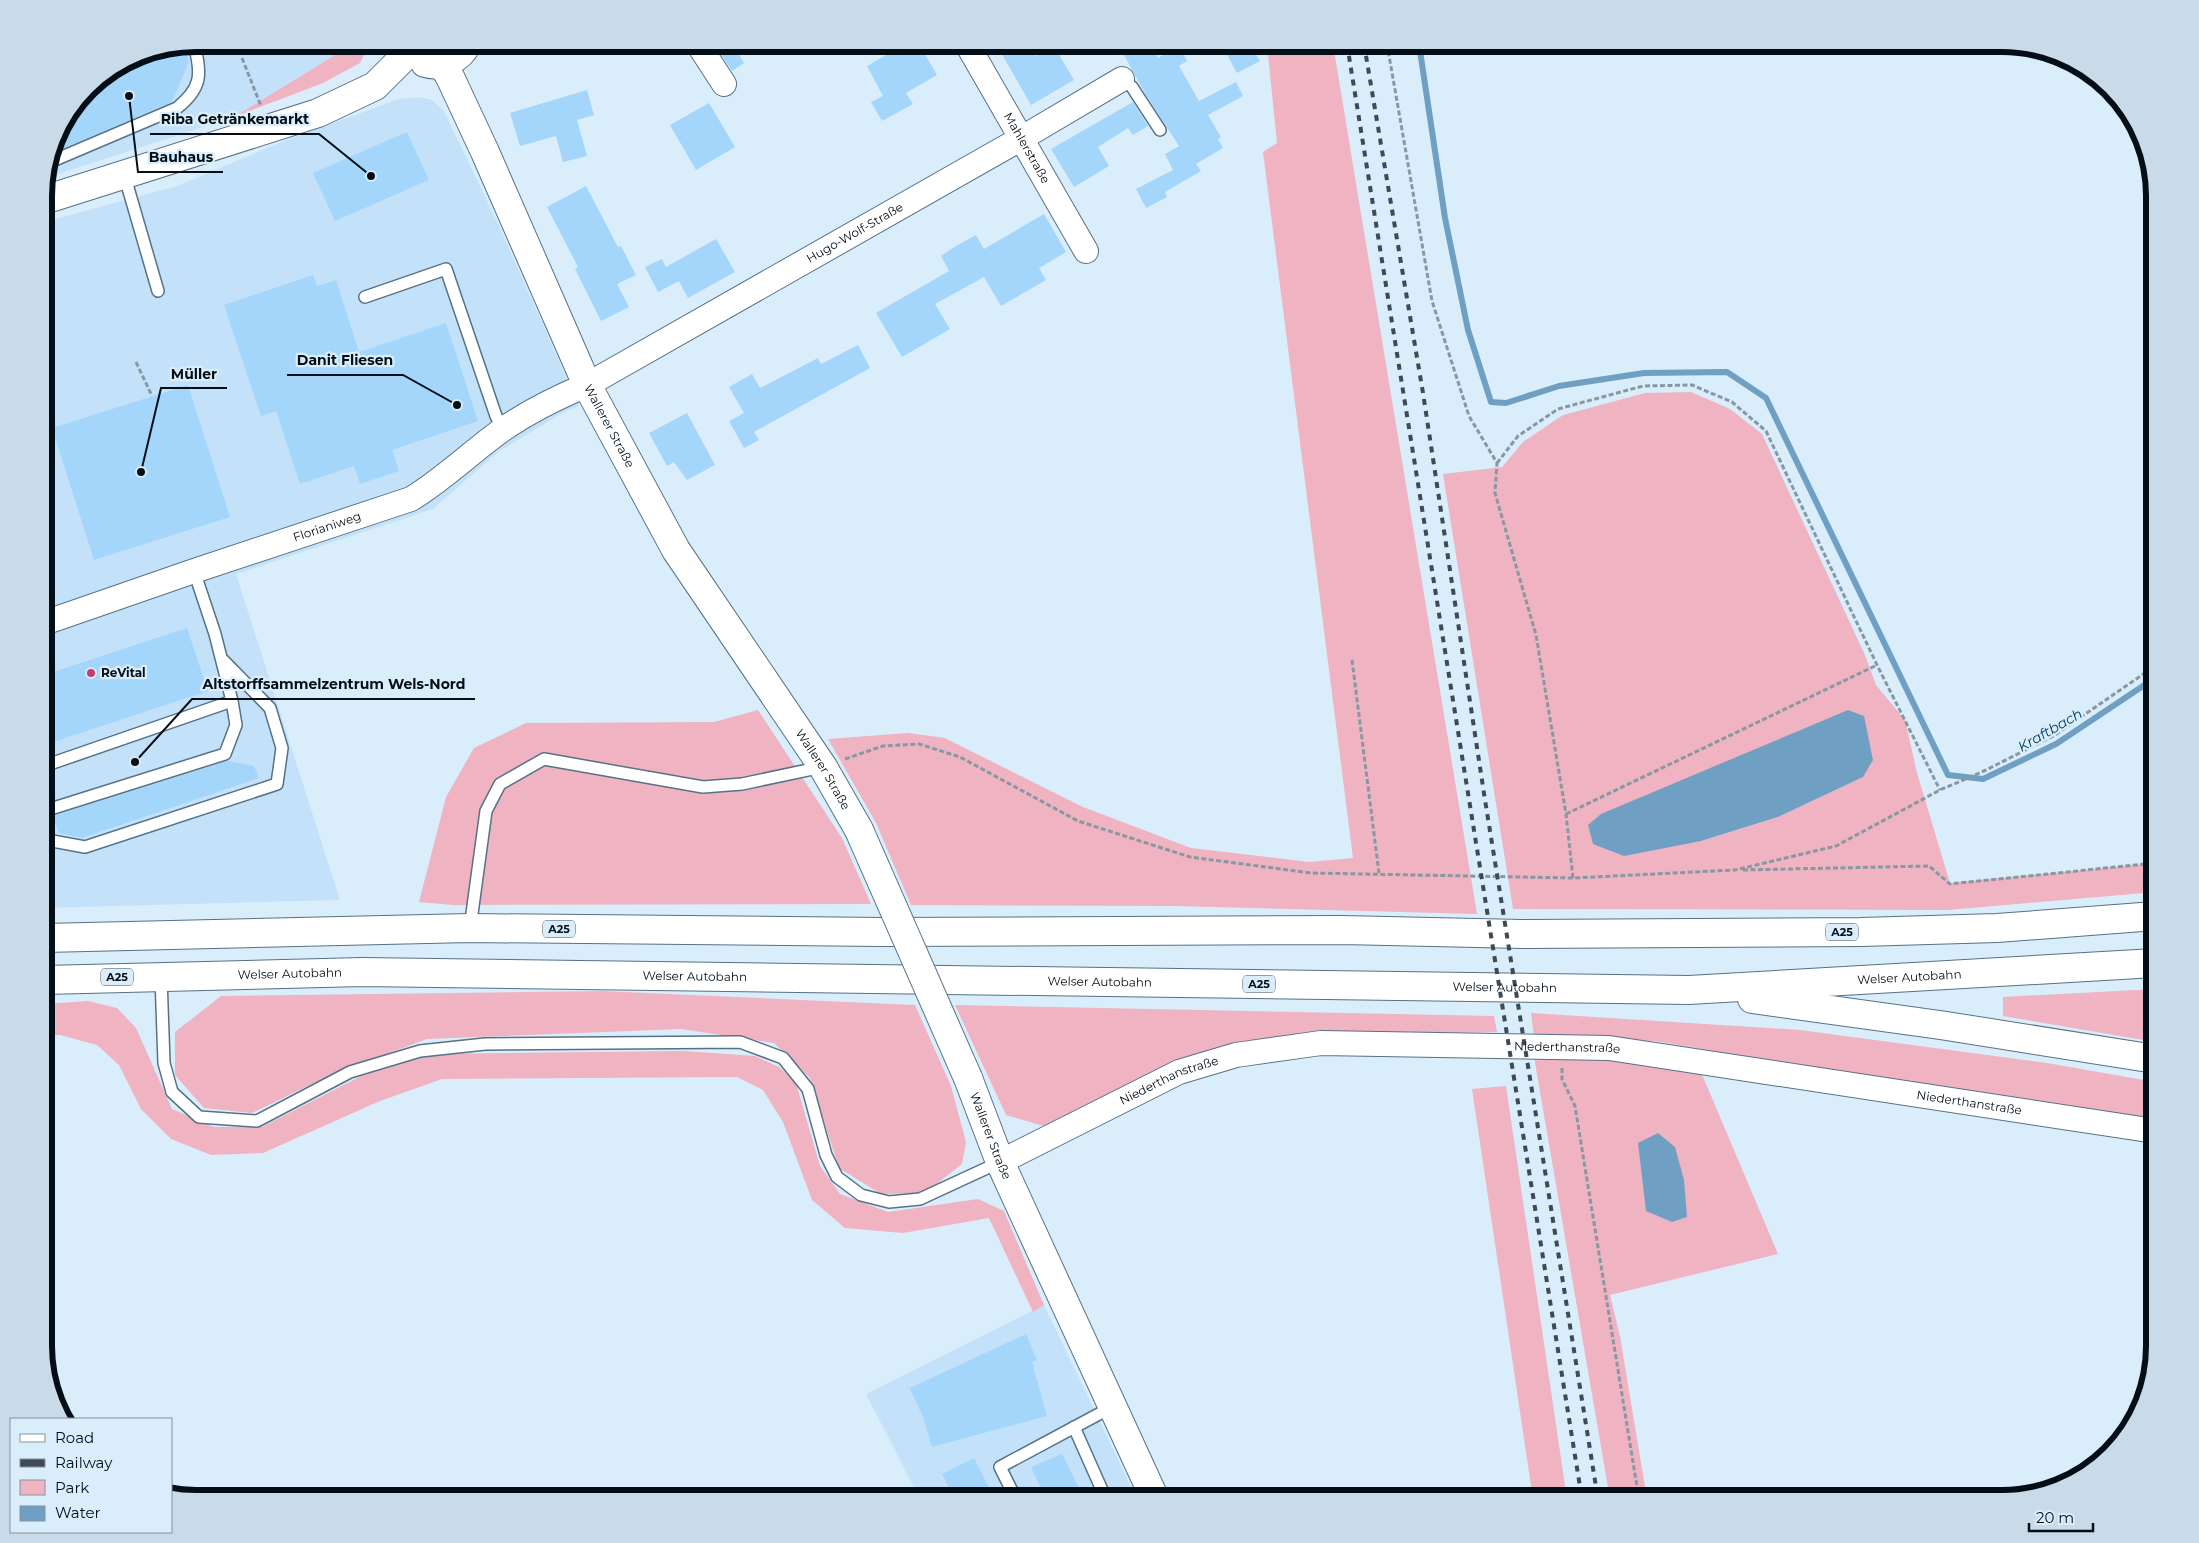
<svg xmlns="http://www.w3.org/2000/svg" width="2199" height="1543" font-family="Montserrat,sans-serif">
<rect width="100%" height="100%" fill="#daedfb"/>
<path fill="#c3e2f9" d="M196,44h157l-119,73 -188,61 9,-40 34,-50 49,-33z
M419,97l13,3 12,11 55,115 80,180 -17,7 -64,39 -65,57 -197,65 104,326 -296,8v-686l133,-36 107,-45 115,-42z
M1044,1305l93,194h-217l-54,-105z"/>
<path fill="#f0b3c2" fill-rule="evenodd" d="M353,44h16l-9,19 -37,20 -89,34z
M1267,44h66l144,870 -303,-8 -263,-1 -35,-82 -48,-84 80,-6 37,5 138,69 108,41 118,14 44,-4 -90,-706 14,-9z
M1691,392l39,17 32,25 103,221 11,30 29,35 12,53 33,110 205,-20v29l-207,18 -435,-1 -70,-435 59,-7 21,-25 40,-27 82,-22zM1863,777l-85,40 -77,24z
M758,710l84,128 29,66 -418,1 -34,-3 27,-105 28,-49 52,-25 188,-1z
M2155,989v53l-152,-26v-19z
M602,991l313,14 36,81 15,56 -4,22 -37,29 -44,1 -42,-26 -29,-90 -36,-35 -93,-14 -254,10 -92,34 -83,40 -48,-5 -29,-33v-43l46,-36z
M88,1001l29,7 19,20 36,81 42,18h48l99,-51 73,-22 250,-3 71,5 24,11 17,16 24,83 20,28 48,18 90,-13 26,12 40,94 -11,7 -44,-94 -86,15 -58,-5 -33,-28 -29,-78 -20,-32 -26,-13 -295,2 -62,22 -117,52 -52,2 -40,-16 -30,-30 -22,-44 -22,-20 -37,-10h-16v-31z
M955,1005l539,11 3,16 -194,3 -204,65 -55,26 -38,-11z
M1531,1013l269,17 247,33 108,19v40l-124,-17 -376,-64 -121,-4z
M1533,1051h46l122,21 77,182 -168,41 10,41 27,163h-37z
M1506,1086l61,413h-34l-61,-410z"/>
<path fill="#6fa0c3" d="M1848,710l16,6 9,44 -10,17 -85,40 -77,24 -77,15 -31,-12 -5,-19 13,-11z
M1658,1133l17,14 9,33 3,37 -15,5 -26,-11 -8,-68z"/>
<g fill="none" stroke-linecap="round" stroke-linejoin="round">
<path stroke="#6fa0c3" stroke-width="6" d="M1419,44l26,174 23,112 23,72 15,1 53,-17 85,-13 83,-1 39,26 182,377 35,4 73,-35 99,-66"/>
</g>
<path fill="#a4d6fb" d="M714,44h18l12,19 -12,8z
M905,44h14l18,31 -31,18 7,11 -31,17 -11,-19 12,-6 -16,-30z
M996,44h33l7,12 18,-10 20,34 -43,25z
M1118,44h32l8,14 21,-12 8,15 -8,5 20,35 37,-19 7,14 -35,19 13,22 -3,2 5,9 -27,16 5,7 -36,21 2,5 -21,11 -10,-19 37,-19 -8,-16 14,-8 -33,-51z
M1221,44h29l10,17 -23,12z
M183,46l6,16 -17,40 -120,51 3,-15 34,-50 49,-33z
M587,90l7,25 -17,5 10,36 -24,6 -7,-26 -36,10 -10,-33z
M1133,102l15,24 -15,9 -5,-7 -30,19 11,19 -35,21 -23,-38z
M709,103l26,44 -39,23 -26,-45z
M407,132l22,48 -94,41 -22,-48z
M586,186l32,61 3,-1 15,29 -19,9 12,23 -28,14 -26,-52 3,-2 -31,-60z
M1044,214l22,38 -27,16 7,12 -45,26 -17,-29 -49,27 15,25 -48,28 -26,-44 73,-42 -8,-15 10,-7 25,-14 8,14z
M716,239l19,33 -47,26 -9,-17 -21,11 -13,-25 17,-8 4,8z
M313,275l4,11 19,-6 23,72 87,-29 32,98 -86,29 7,21 -39,13 -6,-18 -54,18 -24,-73 -15,5 -37,-111z
M858,345l12,23 -116,64 5,8 -15,8 -15,-27 15,-8 -15,-26 23,-13 8,14 58,-30 3,6z
M188,385l42,132 -136,43 -42,-132z
M687,413l28,52 -28,15 -13,-18 -7,4 -18,-33z
M187,628l21,63 -164,54v-70z
M227,761l27,5 5,12 -177,60 -23,-5 -6,-17z
M1026,1334l11,26 -5,2 15,54 -115,31 -8,-27 -14,-32z
M1062,1454l15,30 7,15h-38l-15,-32z
M974,1458l21,41h-40l-13,-25z"/>
<g fill="none" stroke-linecap="round" stroke-linejoin="round">
<defs>
<path id="lane" d="M1122,79l10,8 28,43
M50,162l127,-54c25,-20 25,-34 17,-64
M124,174l34,117
M365,297l81,-28 50,147 7,14
M44,766l188,-65
M44,811l181,-57 11,-29 -4,-24 -17,-67 -21,-63
M44,834l3,6 38,7 192,-63 5,-36 -12,-40 -49,-50
M470,928l16,-117 14,-27 44,-25 159,28 39,-3 80,-17
M161,977l3,86 8,29 27,25 58,4 93,-49 70,-21 65,-7 255,-2 43,16 25,31 18,66 11,22 24,18 28,7 31,-3 80,-37
M1074,1427l32,72
M1016,1499l-16,-32 112,-60"/>
<g id="street">
<path d="M698,44l26,40"/>
<path id="s1" d="M967,44l119,207"/>
<path id="s2" d="M44,623l150,-52 217,-72c33,-20 60,-47 91,-69 26,-18 56,-33 85,-45l435,-247 100,-59"/>
<path id="s3" d="M1000,1162l179,-90 57,-17 85,-12 288,5 546,83"/>
</g>
<g id="secondary">
<path d="M425,63c16,5 35,-4 42,-19"/>
<path id="s4" d="M442,64l8,13 35,75 102,233 89,165 147,217 36,63"/>
<path d="M44,200l274,-87 57,-27 32,-32"/>
<path id="s5" d="M968,1078l32,84 155,337"/>
</g>
<g id="highway">
<path d="M44,938l426,-10 413,4 459,-2 180,4 339,-2 136,-4 158,-12"/>
<path id="s6" d="M44,980l318,-8 1327,18 466,-27"/>
<path d="M1752,999l188,26 215,34"/>
</g>
</defs>
<use href="#lane" stroke="#557287" stroke-width="14"/>
<use href="#street" stroke="#557287" stroke-width="26"/>
<use href="#secondary" stroke="#557287" stroke-width="30"/>
<use href="#highway" stroke="#557287" stroke-width="30"/>
<path stroke="#8898a3" stroke-width="3" stroke-dasharray="5 2.5" stroke-linecap="butt" d="M1387,44l45,257 37,115 28,47 -2,30 41,142 30,179 7,64
M242,58l19,48
M136,362l16,34
M1497,463l21,-27 40,-27 85,-23 49,-1 40,17 34,29 111,234 63,125
M1352,660l27,213
M845,759l38,-13 36,-2 41,13 118,64 112,36 121,16 262,5 162,-8 101,-24 104,-56 46,-20 69,-35 100,-69
M1566,814l311,-149
M1743,870l186,-4 21,18 205,-21
M1562,1068v11l13,27 64,393"/>
<use href="#lane" stroke="#fff" stroke-width="11"/>
<use href="#street" stroke="#fff" stroke-width="24"/>
<use href="#secondary" stroke="#fff" stroke-width="28"/>
<use href="#highway" stroke="#fff" stroke-width="28"/>
<path stroke="#3e4a54" stroke-width="4" stroke-dasharray="6 6" stroke-linecap="butt" d="M1347,44l235,1455
M1364,44l59,349 62,407 113,699"/>
<defs>
<path id="secondary-bridge" d="M859,830l109,248"/>
</defs>
<use href="#secondary-bridge" stroke="#557287" stroke-width="30" stroke-linecap="butt"/>
<use href="#secondary-bridge" stroke="#fff" stroke-width="28"/>
</g>
<circle fill="#c73b6e" stroke="#daedfb" stroke-width="2" cx="91" cy="673" r="5"/>
<g text-anchor="middle" stroke-width="4.5" stroke-linejoin="round" paint-order="stroke">
<g fill="#daedfb" stroke="#44515b" stroke-width="1">
<rect x="543" y="920.5" width="32" height="17" rx="4"/>
<rect x="1826" y="923.5" width="32" height="17" rx="4"/>
<rect x="101" y="968.5" width="32" height="17" rx="4"/>
<rect x="1243" y="975.5" width="32" height="17" rx="4"/>
</g>
<g font-size="11" font-weight="bold" fill="#040e16">
<text x="559" y="933">A25</text>
<text x="1842" y="936">A25</text>
<text x="117" y="981">A25</text>
<text x="1259" y="988">A25</text>
</g>
<g font-size="12" fill="#040e16" stroke="#daedfb">
<text dy="4" stroke="none"><textPath href="#s1" startOffset="120">Mahlerstraße</textPath></text>
<text dy="4" stroke="none"><textPath href="#s2" startOffset="906">Hugo-Wolf-Straße</textPath></text>
<text dy="4" stroke="none"><textPath href="#s4" startOffset="399">Wallerer Straße</textPath></text>
<text dy="4" stroke="none"><textPath href="#s2" startOffset="299">Florianiweg</textPath></text>
<text dy="4" stroke="none"><textPath href="#s4" startOffset="804">Wallerer Straße</textPath></text>
<text dy="4" stroke="none"><textPath href="#s6" startOffset="246">Welser Autobahn</textPath></text>
<text dy="4" stroke="none"><textPath href="#s6" startOffset="651">Welser Autobahn</textPath></text>
<text dy="4" stroke="none"><textPath href="#s6" startOffset="1866">Welser Autobahn</textPath></text>
<text dy="4" stroke="none"><textPath href="#s6" startOffset="1056">Welser Autobahn</textPath></text>
<text dy="4" stroke="none"><textPath href="#s6" startOffset="1461">Welser Autobahn</textPath></text>
<text dy="4" stroke="none"><textPath href="#s3" startOffset="592">Niederthanstraße</textPath></text>
<text dy="4" stroke="none"><textPath href="#s3" startOffset="188">Niederthanstraße</textPath></text>
<text dy="4" stroke="none"><textPath href="#s3" startOffset="998">Niederthanstraße</textPath></text>
<text dy="4" stroke="none"><textPath href="#s5" startOffset="62">Wallerer Straße</textPath></text>
</g>
<g font-size="12" font-weight="bold" fill="#040e16" stroke="#daedfb" text-anchor="start">
<text x="101" y="677">ReVital</text>
</g>
<g font-size="14" font-style="italic" fill="#003f61" stroke="#daedfb">
<text transform="translate(2050 730) rotate(-30)" y="5">Kraftbach</text>
</g>
</g>
<path d="M0 0H2199V1543H0ZM196 52H2002A144 144 0 0 1 2146 196V1346A144 144 0 0 1 2002 1490H196A144 144 0 0 1 52 1346V196A144 144 0 0 1 196 52Z" fill="#c9dbe9" fill-rule="evenodd"/>
<path fill="none" stroke="#040e16" stroke-width="6" d="M196 52H2002A144 144 0 0 1 2146 196V1346A144 144 0 0 1 2002 1490H196A144 144 0 0 1 52 1346V196A144 144 0 0 1 196 52Z"/>
<path fill="none" stroke="#040e16" stroke-width="2" d="M371 176L319 134H150M129 96L138 172H223M457 405L403 375H287M141 472L161 388H227M135 762L192 699H475"/>
<g fill="#040e16" stroke="#daedfb" stroke-width="2">
<circle cx="371" cy="176" r="5"/>
<circle cx="129" cy="96" r="5"/>
<circle cx="457" cy="405" r="5"/>
<circle cx="141" cy="472" r="5"/>
<circle cx="135" cy="762" r="5"/>
</g>
<g font-size="14" text-anchor="middle" font-weight="bold" fill="#040e16" stroke="#daedfb" stroke-width="4.5" stroke-linejoin="round" paint-order="stroke">
<text x="235" y="124">Riba Getränkemarkt</text>
<text x="181" y="162">Bauhaus</text>
<text x="345" y="365">Danit Fliesen</text>
<text x="194" y="379">Müller</text>
<text x="334" y="689">Altstorffsammelzentrum Wels-Nord</text>
</g>
<rect x="10" y="1418" width="162" height="115" fill="#daedfb" stroke="#84949f"/>
<rect x="20" y="1434" width="25" height="8" fill="#ffffff" stroke="#84949f"/>
<text x="55" y="1443" font-size="15" fill="#040e16">Road</text>
<rect x="20" y="1459" width="25" height="8" fill="#3e4a54" stroke="#84949f"/>
<text x="55" y="1468" font-size="15" fill="#040e16">Railway</text>
<rect x="20" y="1480" width="25" height="15" fill="#f0b3c2" stroke="#84949f"/>
<text x="55" y="1493" font-size="15" fill="#040e16">Park</text>
<rect x="20" y="1506" width="25" height="15" fill="#6fa0c3" stroke="#84949f"/>
<text x="55" y="1518" font-size="15" fill="#040e16">Water</text>
<path d="M2029 1523v8h64v-8" fill="none" stroke="#040e16" stroke-width="2.5"/>
<text x="2036" y="1523" font-size="15" fill="#040e16" stroke="#daedfb" stroke-width="4" paint-order="stroke">20 m</text>
</svg>
